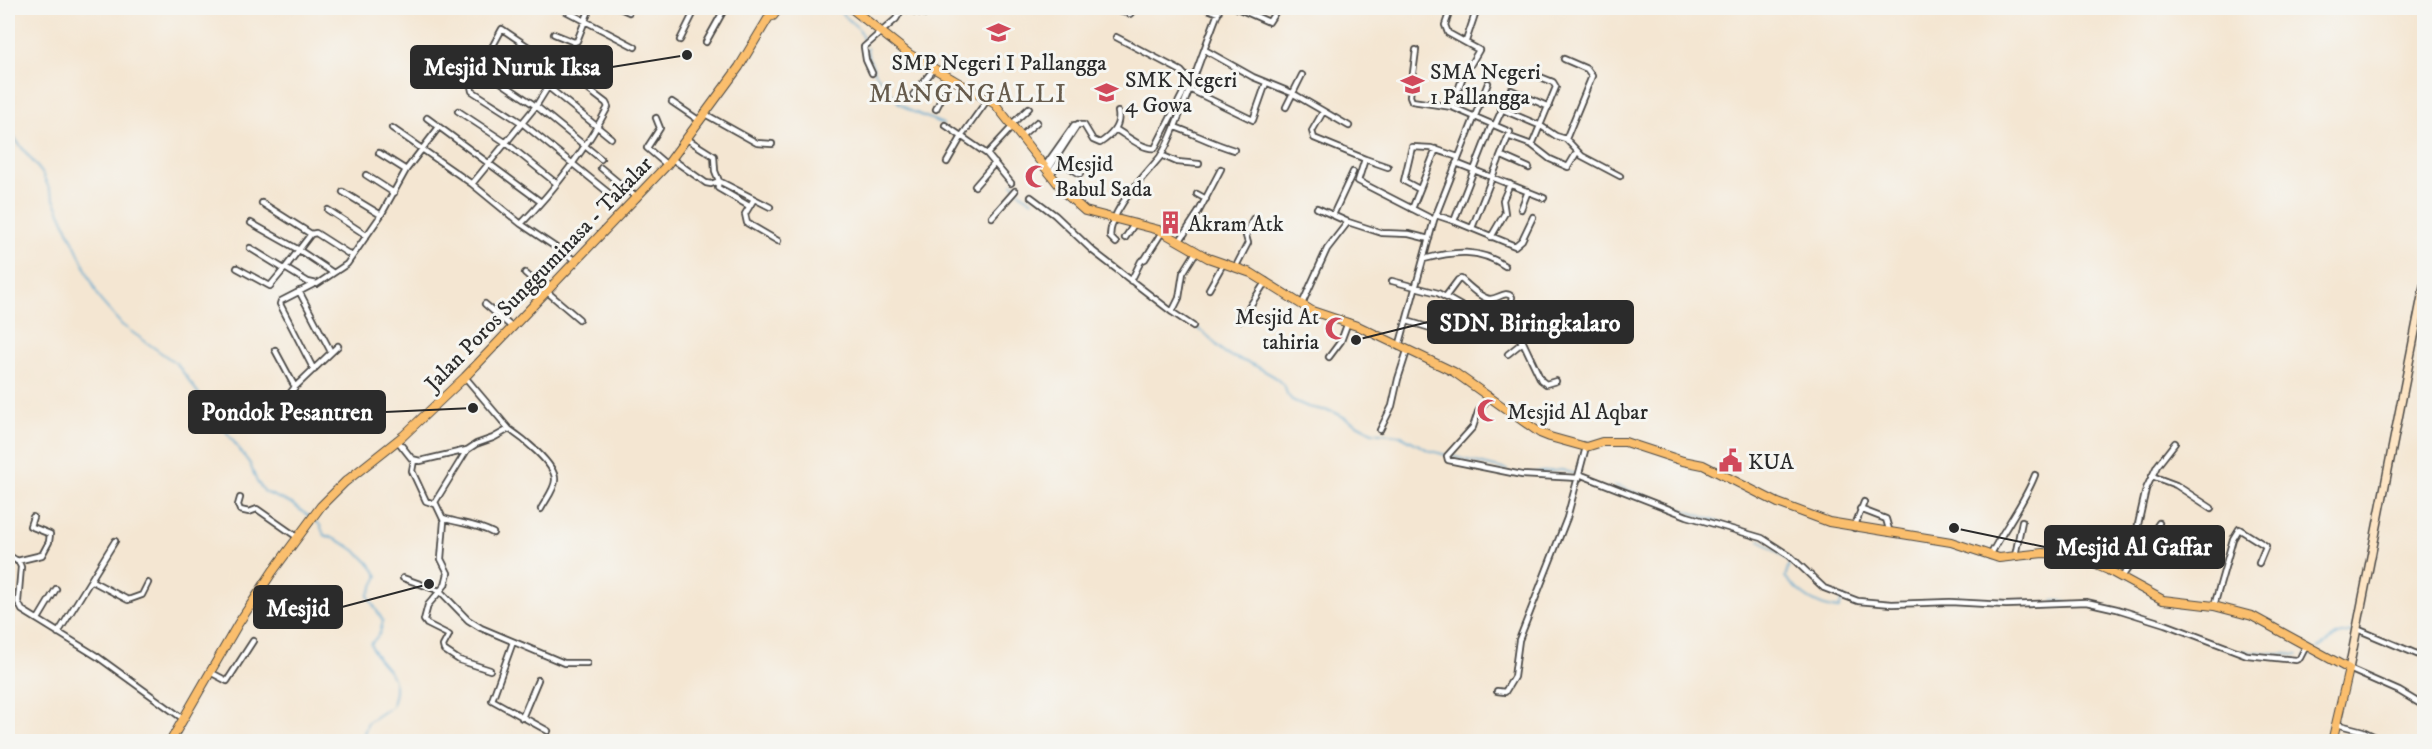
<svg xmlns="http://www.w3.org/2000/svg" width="2432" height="749" font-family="'IM FELL DW Pica',serif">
<rect width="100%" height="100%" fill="#f6f6f2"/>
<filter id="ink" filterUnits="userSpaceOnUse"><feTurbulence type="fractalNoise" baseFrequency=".0167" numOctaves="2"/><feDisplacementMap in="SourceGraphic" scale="12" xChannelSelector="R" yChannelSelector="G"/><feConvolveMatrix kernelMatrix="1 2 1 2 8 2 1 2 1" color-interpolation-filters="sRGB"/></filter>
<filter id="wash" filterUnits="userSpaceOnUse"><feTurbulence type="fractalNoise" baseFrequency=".008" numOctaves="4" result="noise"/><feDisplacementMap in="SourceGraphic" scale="24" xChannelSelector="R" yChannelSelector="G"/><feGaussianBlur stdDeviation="1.35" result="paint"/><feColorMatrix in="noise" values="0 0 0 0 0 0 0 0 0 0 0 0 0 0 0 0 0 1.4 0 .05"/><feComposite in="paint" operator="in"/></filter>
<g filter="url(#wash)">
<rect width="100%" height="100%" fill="#f4e6d2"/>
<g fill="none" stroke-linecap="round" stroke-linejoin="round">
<path stroke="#53a2cd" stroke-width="1.5" d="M836,8l23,21 6,15
M867,48l1,7 7,17 24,31 12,8 32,13
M8,130l34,43 58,127 22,25 55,39 73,100 7,18 8,10 27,12 18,13
M1012,183l10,12 11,6
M1195,326l14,11 16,17 31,12 19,11 10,10 2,7 5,6 16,7 26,5 38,20 28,3 28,15 18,5
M1451,456l56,14
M1533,473l29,-3 16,5
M1614,485l109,39
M313,520l7,5 4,10c22,7 43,21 54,41l-10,20 15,25 -3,12 -9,11c4,18 22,24 24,42 1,6 -2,14 -3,20l-24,16 -7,20
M1760,540l30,22 -5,15c15,17 31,30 54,32l4,-11h2
M2053,601h13
M2318,648l20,-13 14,-3
M2242,651l56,4
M2304,656h5l3,-4
M2339,742l1,-5"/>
</g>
</g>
<g filter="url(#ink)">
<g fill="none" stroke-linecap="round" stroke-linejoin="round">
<defs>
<path id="minor" d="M560,8l75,39
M620,8l9,4
M1107,8l23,6 5,-6
M1205,8l13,5
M1237,8l32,14 9,-14
M1451,8l-6,17 3,8 31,17 -17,29 -10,28
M554,34l20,8 3,-1 13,-33
M680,40l16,-32
M1466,41l11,-33
M706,42l19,-34
M493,48l54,38 64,52
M1205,50l48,27 39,16 57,33
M1416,50l-6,46 2,5 40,6 58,25 -38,96
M481,69l55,37 65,53
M872,73l-6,-13 -2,-13 32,-28 6,-10 27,5h4l5,-6
M1191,90l62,30 13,-37
M981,94l7,-8
M913,95l20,-25
M672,102l28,19
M1286,107l16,-32
M936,109l16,-31
M1501,109l40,17 15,10 10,3 26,-63 -5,-7 -23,-10
M458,111l47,31 51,41
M1323,112l-11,19 2,7 51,21
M705,114l52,29 15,1
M427,118l114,84
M656,118l4,10 -13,20 20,17
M1012,124l17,-16
M945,125l42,29 26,-28
M1495,125l16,-35 38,17
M1175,127c20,7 38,17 59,23
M392,128l80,56 49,40 55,37
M1115,129c11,6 28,21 40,19l27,-53 6,-16 -7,-8 -65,-34
M963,134l25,-35
M1021,136l16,-14
M1510,137l22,8 24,-58 -3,-5 -28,-11
M687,139l27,17 1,15 4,10
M1566,139l16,17 38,20
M1532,145l18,14 18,8 9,-15
M379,153l27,17
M987,154l24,29
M1161,155l16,7 22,2
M1502,156l27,12
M672,159l34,24 5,1 8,-3 51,26
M947,162l15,-26
M1456,163l88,35
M1045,166l29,-41h10l9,15 7,3c11,-7 21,-17 18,-31
M1388,167l-23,-8 -7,22 76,39
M601,168l36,30
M1048,170l30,-46
M1051,174l9,-13 20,13
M366,175l28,18
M718,181v7l31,18
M472,184l64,-78 30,-48
M975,186l20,-23
M1419,189l-15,-8 8,-34 19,1 27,9
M343,192l38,23
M1197,194l9,5
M1031,197l24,18 38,36 79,61 7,-14 4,-25 13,-21
M754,199l-9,15 2,9 31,18
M262,203l49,31 5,-1 36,23
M1317,208l31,14
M1412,209l24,-60
M1521,209l7,-18
M328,210l38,25
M1333,215l20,-43
M1436,215l18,6 38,-97
M992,217l23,-26
M1454,221l61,25 7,-6 11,-23
M251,223l48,27 33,22
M521,224c33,-34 65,-75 87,-117l-2,-4 -46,-35 -58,-39 -31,57 1,5 50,32 88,71
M311,234l-26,34 23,14 9,2 30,-20 34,-49 25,-45 33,-43
M1491,237l14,-24 -2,-13 7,-16
M1125,238l10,-15
M1179,242l19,-29 23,-44
M1116,243l-6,-6c0,-28 33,-59 50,-80 10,-15 16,-34 23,-51 13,-32 24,-66 37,-98
M250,248l34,21
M1424,259c30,-8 55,-11 81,7
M237,268l33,18 15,-18
M1235,268l13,-25 -2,-7 7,-17
M525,273l54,46
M1131,281l10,-20 4,-2 17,-27
M1392,281l46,12 39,22 13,11 20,4 13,12 18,38 5,4 10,-3
M1209,289l14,-25
M299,291l32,61
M1446,296l12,-16 3,-1c7,6 19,19 29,20 9,0 15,-9 22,-2l-2,10 14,10
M485,304l28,24
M1302,304l25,-55 21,-27 34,11 27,1 20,5
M1172,312l21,14
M1241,320l25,-39
M1407,321l30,9
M1399,347l35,-127 54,-137
M275,350l20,37
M1508,354l15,-12
M1329,357l12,-16 7,-19
M314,370l-34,-66 1,-3 33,-17
M465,377l44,52
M1490,396l-12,16 -5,15 -26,29 1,4 74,15 57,3
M287,397l8,-10 43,-41
M1380,430l12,-24 6,-27 9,-28
M397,440l15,19 8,2 47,-11 9,-6 17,-6 16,-9c12,8 47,35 46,51 0,9 -10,21 -14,29
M467,450l-32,52 9,19 -3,38 7,14 -3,12 -5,6 28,29 13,8 83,35h23
M414,460l-2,11 14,30 9,3
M1579,474l108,42 75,22 28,18 34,32 34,13 34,3 58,-2 56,3 80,-3 31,7 48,15 82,31 49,5 4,-2 6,-12
M2152,476l24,9 35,23
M240,498l-2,7 2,5 9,2 8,-3 40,28
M1860,509l26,10 4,14
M443,518c18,6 34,6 50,15
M1854,528l10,-26
M2148,541l-10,-7 -1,-5 9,-40 11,-23 18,-23
M8,555l11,7 2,5 -3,35 4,8 76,47 84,61
M1990,556c14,-28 34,-52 45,-81
M2015,556l7,-35
M17,561l25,-6 7,-13 1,-8 -20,-8 3,-9
M2122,577l37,-54
M403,578l37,13 -12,14 -4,15 3,4 22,11 -6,11 1,4 15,10 31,10
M92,581l36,19 14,-5 6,-12
M2214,606l19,-67 6,-10 27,17 -7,17
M38,619l18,-30
M2357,629l67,28
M58,633l57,-92
M513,642l-21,58 56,31
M2349,669l50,22 25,15
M210,672l17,9 26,-40
M1497,691l8,1 9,-15 5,-37 48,-122 19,-71
M522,718l16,-38
M2336,724l27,7 23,11"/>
<path id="secondary" d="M2349,669l75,-383"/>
<path id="primary" d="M851,8l58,46 86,50 71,90 19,17 74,19 49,28 43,15 61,38 48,16 94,45 86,61 10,4 36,10 16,-5h23l58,19 20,4 75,38 51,19 122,20 48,16 44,-5 29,2 36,15 55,30 51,6 38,10 97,53 -17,73"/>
<path id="trunk" d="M769,17l2,-9
M170,742l68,-118 35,-53 48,-65 24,-24 58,-46 62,-59 202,-212 72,-98 30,-50 4,-1 6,-8"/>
</defs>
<use href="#minor" stroke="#494744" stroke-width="8"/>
<use href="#secondary" stroke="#494744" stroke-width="10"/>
<use href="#primary" stroke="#494744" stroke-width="10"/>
<use href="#trunk" stroke="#494744" stroke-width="10"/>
<use href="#minor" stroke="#fff" stroke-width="4.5"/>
<use href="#secondary" stroke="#fde5c5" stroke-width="7"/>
<use href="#primary" stroke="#fabe6d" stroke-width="8"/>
<use href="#trunk" stroke="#fabe6d" stroke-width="8"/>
</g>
</g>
<defs>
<symbol id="school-bare" viewBox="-9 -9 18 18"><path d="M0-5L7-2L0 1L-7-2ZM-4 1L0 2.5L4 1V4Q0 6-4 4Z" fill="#d1495b" stroke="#f6f6f2" stroke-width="2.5" paint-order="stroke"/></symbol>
<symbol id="mosque-bare" viewBox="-9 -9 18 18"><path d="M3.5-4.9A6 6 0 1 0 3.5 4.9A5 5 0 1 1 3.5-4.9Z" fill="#d1495b" stroke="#f6f6f2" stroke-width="2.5" paint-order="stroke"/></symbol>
<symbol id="building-bare" viewBox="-9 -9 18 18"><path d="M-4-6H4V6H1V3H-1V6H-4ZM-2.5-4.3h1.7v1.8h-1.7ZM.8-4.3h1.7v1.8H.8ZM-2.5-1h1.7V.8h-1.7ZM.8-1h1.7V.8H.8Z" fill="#d1495b" stroke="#f6f6f2" stroke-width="2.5" paint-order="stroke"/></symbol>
<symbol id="civic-bare" viewBox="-9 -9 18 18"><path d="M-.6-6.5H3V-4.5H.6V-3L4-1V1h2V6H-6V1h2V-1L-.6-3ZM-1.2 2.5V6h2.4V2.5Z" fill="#d1495b" stroke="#f6f6f2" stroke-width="2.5" paint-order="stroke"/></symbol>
</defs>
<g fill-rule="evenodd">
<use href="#school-bare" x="982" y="16" width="33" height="33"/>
<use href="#school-bare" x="1396" y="68" width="33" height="33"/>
<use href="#school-bare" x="1090" y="76" width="33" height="33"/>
<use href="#mosque-bare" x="1020" y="160" width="33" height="33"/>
<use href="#building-bare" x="1154" y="206" width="33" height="33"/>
<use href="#mosque-bare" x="1320" y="312" width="33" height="33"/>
<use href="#mosque-bare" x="1472" y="394" width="33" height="33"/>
<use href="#civic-bare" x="1714" y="444" width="33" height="33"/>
</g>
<g text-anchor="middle" stroke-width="6" stroke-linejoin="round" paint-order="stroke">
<g font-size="22" fill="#2b2b2b" stroke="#f6f6f2" text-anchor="start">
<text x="999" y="70" text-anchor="middle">SMP Negeri I Pallangga</text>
<text x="1430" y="79">SMA Negeri<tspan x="1430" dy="25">1 Pallangga</tspan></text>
<text x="1125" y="87">SMK Negeri<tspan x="1125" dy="25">4 Gowa</tspan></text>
<text x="1055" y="171">Mesjid<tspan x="1055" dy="25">Babul Sada</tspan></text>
<text x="1188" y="231">Akram Atk</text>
<text x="1319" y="324" text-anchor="end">Mesjid At<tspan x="1319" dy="25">tahiria</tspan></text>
<text x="1507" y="419">Mesjid Al Aqbar</text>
<text x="1748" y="469">KUA</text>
</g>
<g font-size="22" fill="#2b2b2b" stroke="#f6f6f2">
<text transform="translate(538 273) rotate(-46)" y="8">Jalan Poros Sungguminasa - Takalar</text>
</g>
<g font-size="26" letter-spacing="1.5" fill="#665b4c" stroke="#f6f6f2">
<text x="968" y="102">MANGNGALLI</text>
</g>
</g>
<path fill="none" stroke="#2b2b2b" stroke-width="2" d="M687 55L612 67M1356 340L1428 322M473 408L385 412M1954 528L2045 547M429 584L342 607"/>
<g fill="#2b2b2b" stroke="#f6f6f2" stroke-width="2">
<circle cx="687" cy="55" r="6"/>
<circle cx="1356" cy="340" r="6"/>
<circle cx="473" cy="408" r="6"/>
<circle cx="1954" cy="528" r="6"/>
<circle cx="429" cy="584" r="6"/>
</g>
<g fill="#2b2b2b" stroke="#2b2b2b" stroke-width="2">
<rect x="411" y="46" width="201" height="42" rx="6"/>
<rect x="1428" y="301" width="205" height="42" rx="6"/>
<rect x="189" y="391" width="196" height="42" rx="6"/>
<rect x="2045" y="526" width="179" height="42" rx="6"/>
<rect x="254" y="586" width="88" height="42" rx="6"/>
</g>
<g font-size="24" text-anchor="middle" font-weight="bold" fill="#fff">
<text x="512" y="75">Mesjid Nuruk Iksa</text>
<text x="1530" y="331">SDN. Biringkalaro</text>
<text x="287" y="420">Pondok Pesantren</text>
<text x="2134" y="555">Mesjid Al Gaffar</text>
<text x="298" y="616">Mesjid</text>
</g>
<rect width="2432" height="749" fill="none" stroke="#f6f6f2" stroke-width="30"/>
</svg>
